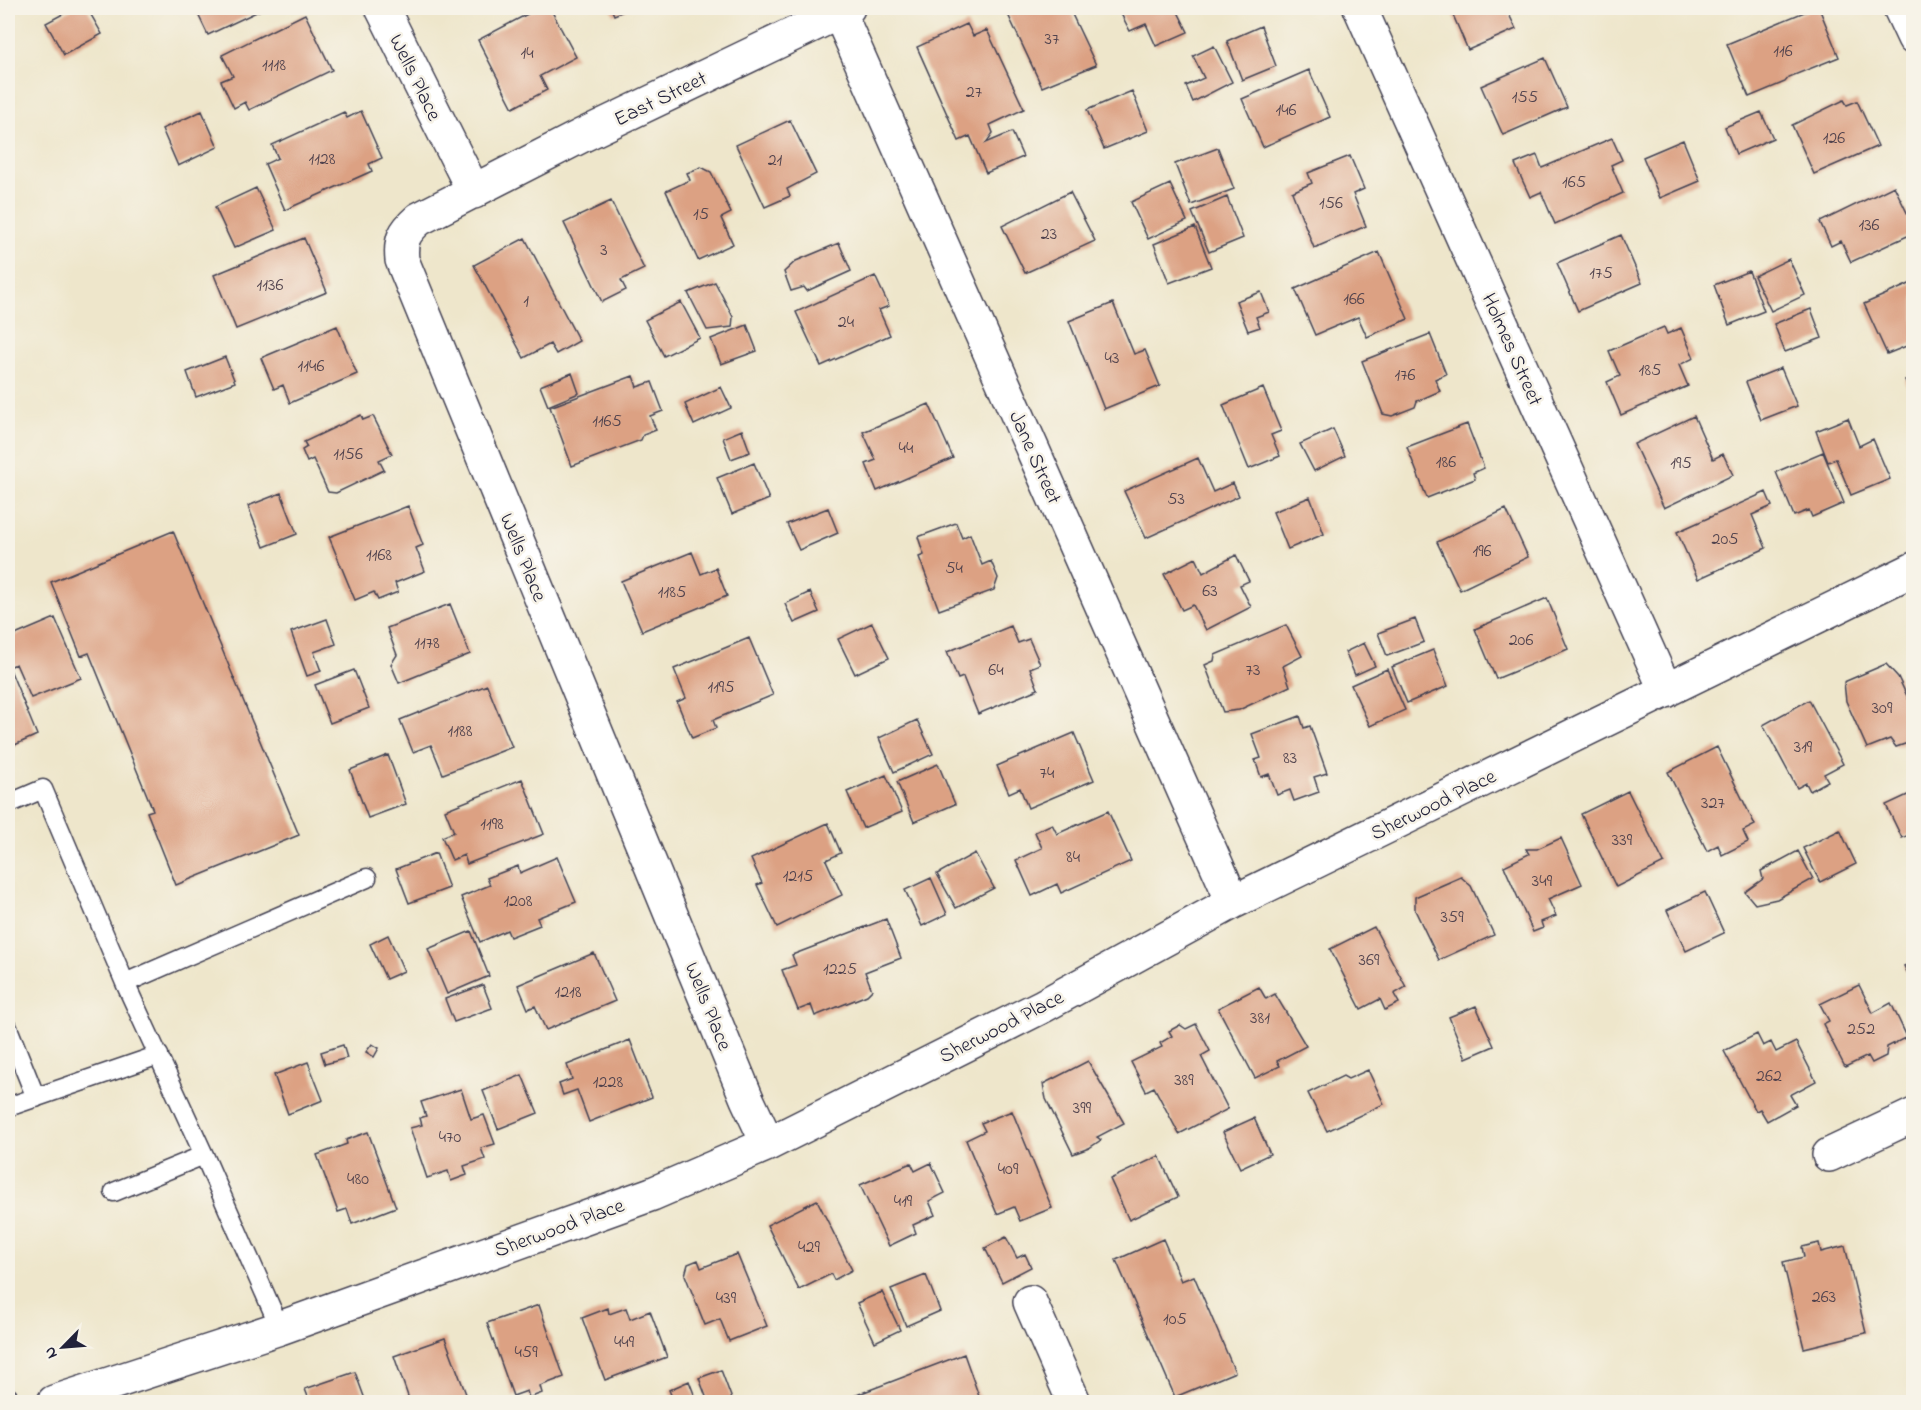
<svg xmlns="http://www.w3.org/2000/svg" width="1921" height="1410" font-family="'Indie Flower',sans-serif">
<rect width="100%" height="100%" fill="#f7f3e8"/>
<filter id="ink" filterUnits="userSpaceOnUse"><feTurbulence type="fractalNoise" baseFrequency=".0167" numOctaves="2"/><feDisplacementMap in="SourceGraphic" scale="12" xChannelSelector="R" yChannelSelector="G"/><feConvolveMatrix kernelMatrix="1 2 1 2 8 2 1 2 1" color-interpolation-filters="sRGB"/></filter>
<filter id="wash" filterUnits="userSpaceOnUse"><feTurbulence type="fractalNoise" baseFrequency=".008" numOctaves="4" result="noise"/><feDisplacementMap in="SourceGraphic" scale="24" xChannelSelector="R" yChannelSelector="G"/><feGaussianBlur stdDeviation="1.35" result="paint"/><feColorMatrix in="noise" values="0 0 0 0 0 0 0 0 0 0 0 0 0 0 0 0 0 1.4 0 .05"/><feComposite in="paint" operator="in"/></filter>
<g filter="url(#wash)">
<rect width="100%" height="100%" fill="#eee6cb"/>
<g id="blocks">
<path fill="#dca183" d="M74,8h13l15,26 -38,21 -18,-32z
M195,8h70l-57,27z
M539,8h11l26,49 -36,19 7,14 -34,18 -35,-68z
M611,8h20l-17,7z
M1005,8h64l27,57 -54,22z
M1118,8h58l12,24 -32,14 -10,-22 -16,7z
M1450,8h56l10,21 -48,21z
M1814,8h5l20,49 -50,20 -4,5 -36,15 -22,-53z
M305,14l27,56 -83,40 -4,-8 -11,6 -13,-27 12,-5 -11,-21z
M967,24l6,12 14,-6 37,79 -34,16 3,8 -7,10 26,-11 11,25 -37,16 -16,-37 -11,5 -42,-94z
M1261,26l15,40 -34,14 -15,-39z
M1214,46l18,36 -39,20 -7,-16 18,-8 -11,-22z
M1545,58l22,49 -64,28 -22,-49z
M1309,70l21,47 -67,30 -21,-48z
M1132,91l16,40 -44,18 -17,-39z
M1844,100l3,5 10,-4 21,45 -64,28 -22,-49z
M202,111l16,36 -40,19 -16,-37z
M361,111l21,47 -13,6 3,7 -87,39 -20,-46 13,-6 -6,-13 72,-33 3,6z
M1761,112l12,26 -37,16 -11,-27z
M790,120l26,54 -29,15 3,7 -25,11 -29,-62z
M1612,138l10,22 -11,5 12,28 -68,31 -14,-32 -11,5 -15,-33 22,-9 5,13z
M1683,140l17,41 -40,17 -17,-41z
M1218,148l16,41 -43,16 -16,-41z
M1350,156l14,33 -11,5 13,32 -52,22 -22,-56 20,-9 -4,-10z
M701,167l10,5 20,41 -10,5 12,26 -35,16 -32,-69 24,-11 -3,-7z
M1170,184l17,37 -39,18 -17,-37z
M1894,186l20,41v6l-63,29 -10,-21 -10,5 -11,-24z
M256,188l20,42 -42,18 -19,-41z
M1070,192l25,49 -70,32 -23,-47z
M1227,197l16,41 -34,14 -17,-40z
M611,201l33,68 -23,11 5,10 -24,12 -38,-79z
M1195,227l16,40 -42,16 -15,-39z
M1621,235l21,48 -64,28 -21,-48z
M304,238l23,54 -91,37 -22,-54z
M525,238l54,103 -23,13 -6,-10 -26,14 -50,-93z
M839,243l12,28 -44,20 -3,-4 -13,4 -7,-19 12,-11z
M1379,252l29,67 -41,18 -9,-20 -43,18 -20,-46z
M1789,259l16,36 -34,16 -17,-35z
M1749,271l15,40 -35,14 -15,-40z
M875,276l14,30 -10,4 11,25 -69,31 -25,-54z
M715,282l18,35 -1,10 -25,3 -19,-37z
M1914,282v61l-27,11 -23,-50z
M1261,292l8,20 -13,5 4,10 -12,4 -12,-30z
M681,302l19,36 -36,18 -19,-36z
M1113,303l21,51 11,-4 15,36 -56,23 -35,-88z
M1811,309l11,29 -37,14 -11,-28z
M747,325l10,26 -36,13 -10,-25z
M337,326l20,48 -67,29 -7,-18 -9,4 -13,-31z
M1664,327l3,7 14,-6 13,30 -15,7 9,21 -67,29 -14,-33 13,-6 -11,-25z
M1430,334l16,40 -11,5 5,12 -23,10 -2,6 -23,9 -9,-2 -21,-53z
M225,357l10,25 -39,15 -9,-25z
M1781,368l16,38 -36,14 -15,-38z
M572,373l7,20 -31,13 -8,-20z
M633,376l4,11 15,-5 11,29 -13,5 6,14 -13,5 -2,5 -69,26 -22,-59z
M1914,376v24l-9,-20z
M721,387l10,21 -37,17 -9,-21z
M1263,388l18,43 -10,4 9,21 -31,13 -26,-64z
M929,404l24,54 -76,33 -11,-27 10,-4 -13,-28z
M361,415l2,5 10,-4 19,38 -13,6 5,10 -48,23 -8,-1 -15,-33 -6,3 -5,-12 5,-3 -3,-5z
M1694,416l19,43 10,-5 10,21 -69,33 -30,-64z
M1848,418l11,28 14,-7 17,40 -39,16 -15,-36 -8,3 -12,-31z
M1467,424l17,44 -11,5 2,6 -48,19 -20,-51z
M1333,429l12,27 -31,15 -14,-27z
M742,430l8,22 -19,7 -8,-21z
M1823,452l21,51 -32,14 -3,-7 -15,6 -18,-44z
M1198,458l15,34 20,-9 6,13 -93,42 -22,-47z
M754,463l15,36 -37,15 -15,-36z
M1766,492l6,14 -20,9 14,33 -68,31 -21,-47z
M281,493l16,41 -33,13 -16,-41z
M1310,497l14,37 -36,15 -15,-37z
M408,506l15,39 -7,3 9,23 -30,12 3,9 -20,8 -4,-8 -19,8 -26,-63z
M828,508l10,25 -39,17 -12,-26z
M1506,509l22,48 -68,33 -23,-48z
M956,523l6,15 8,-4 12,31 9,-4 7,17 -4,12 -55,20 -20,-53 5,-2 -6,-18z
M173,531l126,304 -123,50 -29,-73 6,-2 -64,-157 -8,3 -30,-74z
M692,552l9,22 15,-6 11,28 -85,35 -21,-50z
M1236,555l13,26 -9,4 11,22 -45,23 -13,-25 -11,5 -18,-36 32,-16 7,15z
M810,592l9,20 -25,11 -9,-19z
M1547,598l21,51 -72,30 -21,-50z
M450,604l20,50 -71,29 -8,-19 6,-9 -10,-27z
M55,618l26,60 -50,20 -15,-34 -7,3 28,68 -29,13v-100l2,-1 -2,-9z
M327,619l9,25 -22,8 7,19 -14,5 -16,-44z
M1415,619l9,23 -37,14 -9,-23z
M872,623l17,35 -34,16 -17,-35z
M1286,625l16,31 -19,10 7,20 -51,24 -16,2 -18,-47 9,-4 1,-6z
M1011,626l7,17 11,-4 11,25 -10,4 8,21 -60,25 -15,-37 -5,2 -11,-27z
M749,638l24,57 -60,25 3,8 -24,10 -15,-36 9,-4 -12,-29z
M1364,643l11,23 -20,9 -10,-23z
M1433,650l15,36 -41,17 -15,-36z
M1886,664l12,13 16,34v30l-18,6 -6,-8 -23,9 -21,-47 -2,-19z
M1387,669l18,41 -35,16 -19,-41z
M354,670l15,38 -39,15 -15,-38z
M487,685l25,62 -69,27 -12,-29 -18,7 -13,-32z
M1809,700l34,64 -19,10 4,7 -18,10 -4,-8 -9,5 -34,-63z
M1300,716l4,12 6,-2 17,47 -13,4 5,15 -25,9 -4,-11 -13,5 -8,-21 -8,3 -6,-17 6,-2 -9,-24z
M917,720l16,34 -39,18 -15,-34z
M1074,733l20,47 -66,28 -8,-20 -11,5 -12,-27z
M1717,747l38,78 -12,6 5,11 -26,13 -4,-10 -11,6 -39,-79z
M388,755l18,49 -38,14 -18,-48z
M938,764l17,40 -41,18 -17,-40z
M886,775l16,37 -39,16 -16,-36z
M522,779l22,55 -77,30 -3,-9 -12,5 -10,-23 12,-5 -9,-22z
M1628,791l36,72 -48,24 -35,-73z
M1914,792v41l-12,5 -16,-33z
M1108,811l23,50 -70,32 -4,-9 -25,12 -16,-36 26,-12 -7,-16 17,-8 5,10z
M828,823l13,30 -15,7 16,35 -65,32 -20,-42 5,-2 -11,-24z
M1840,830l16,34 -36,18 -17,-34z
M1561,838l21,46 -34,15 8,17 -15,6 2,6 -10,4 -29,-66 25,-12 -3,-5h11z
M1798,851l15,28 -36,20 -22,5 -10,-12 18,-13 -2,-8z
M436,853l13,35 -40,15 -13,-34z
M975,853l19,35 -38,20 -19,-34z
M557,857l19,45 -39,16 3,7 -30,12 -3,-7 -27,12 -19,-45 29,-12 -3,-7 31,-12 2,7z
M1461,877l10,9 23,49 -55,25 -24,-50v-13z
M931,878l16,36 -25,12 -17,-36z
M1705,892l19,41 -38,18 -19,-41z
M886,919l15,39 -36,14 7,18 -5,5 -52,21 -4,-11 -13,5 -16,-40 14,-5 -4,-10z
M1374,927l32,60 -12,7 5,9 -14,7 -5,-11 -19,10 -31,-60z
M471,931l18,45 -42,18 -19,-45z
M388,935l16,36 -18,8 -16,-35z
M594,953l21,48 -69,29 -11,-24 -7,3 -10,-24z
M1914,962v24l-10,-20z
M483,985l9,23 -38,14 -9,-23z
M1859,985l14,28 18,-10 16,34 -20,10 -1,9 -14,7 -4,-7 -23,11 -22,-43 6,-3 -9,-17z
M1259,987l7,12 9,-5 31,52 -29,15 3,5 -25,12 -37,-70z
M1476,1006l18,40 -28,12 -17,-41z
M1196,1024l14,27 -9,5 27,53 -49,25 -25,-47 -8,4 -15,-29 31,-15 -2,-4 12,-7 -3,-5 11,-6 6,4z
M1757,1034l6,12 8,-4 5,10 20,-10 20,39 -26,14 6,10 -29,16 -7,-12 -4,2 -32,-60z
M630,1040l22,57 -63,25 -12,-32 -14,5 -4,-11 13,-5 -5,-14z
M372,1044l7,4 -5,9 -8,-5z
M343,1045l4,13 -22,6 -4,-12z
M1088,1061l36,62 -27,14 4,3 -12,8 -16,6 -27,-55 -3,-15z
M308,1062l15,38 -35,14 -14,-39z
M1368,1070l16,34 -57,27 -19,-38 35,-17 5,3z
M522,1075l16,38 -40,16 -15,-38z
M461,1089l10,30 13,-4 11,29 -14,4 4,11 -21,7 3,9 -16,6 -3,-10 -21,7 -17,-50 12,-3 -2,-7 6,-2 -5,-14z
M1012,1111l40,97 -32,13 -6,-14 -17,7 -31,-74 19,-9 -4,-8z
M1254,1118l16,36 -30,14 -17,-36z
M368,1132l28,75 -44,17 -5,-15 -9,3 -21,-57 30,-11 -1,-4z
M1159,1156l19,41 -49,23 -19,-41z
M911,1163l4,8 16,-8 14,30 -16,8 6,14 -22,10 3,8 -27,13 -29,-61z
M817,1200l35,70 -18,10 -3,-6 -32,16 -32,-65z
M1006,1237l11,21 8,-4 6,13 -29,15 -17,-34z
M1163,1239l18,42 13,-5 41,96 -60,25 -59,-137z
M1819,1243l2,9 24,-6 21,87 -62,15 -21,-86 21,-5 -2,-10z
M737,1254l30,72 -38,15 -9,-22 -15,6 -20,-50 3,-11 10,-4 3,8z
M926,1275l14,36 -34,15 -15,-37z
M882,1292l18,38 -25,12 -18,-39z
M539,1305l25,72 -24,9 2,7 -13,5 -2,-7 -14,5 -26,-73z
M608,1308l1,6 17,-6 4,11 20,-8 17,46 -62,23 -23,-62z
M445,1338l24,64h-59l-16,-46z
M964,1354l17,48h-143z
M721,1370l12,32h-25l-9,-24z
M355,1372l11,30h-56l-5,-13z
M689,1381l8,21h-23l-5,-12z"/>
</g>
</g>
<g filter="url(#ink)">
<use href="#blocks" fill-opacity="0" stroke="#413f51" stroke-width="1.5"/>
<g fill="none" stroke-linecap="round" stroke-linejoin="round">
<defs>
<path id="lane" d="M8,804l35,-15 82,194 79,172 76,173
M125,983l242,-105
M8,1028l28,70
M8,1107l151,-52
M114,1192l90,-37
M8,1397l2,5"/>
<path id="street" d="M382,8l92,184
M1360,8l306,683
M1900,8l14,30
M839,12l394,890
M768,1144l-21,-45 -345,-839c-2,-20 2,-28 17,-41l162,-83 267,-128
M1829,1155l85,-40
M1030,1302l44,100
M54,1402l226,-74 372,-134 116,-50 275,-138 190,-104 681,-333"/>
</defs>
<use href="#lane" stroke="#413f51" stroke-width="21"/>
<use href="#street" stroke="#413f51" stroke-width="36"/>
<use href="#lane" stroke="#fff" stroke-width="18"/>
<use href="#street" stroke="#fff" stroke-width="33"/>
</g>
</g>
<g text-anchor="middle" stroke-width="5" stroke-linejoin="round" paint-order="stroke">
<g font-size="18" fill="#50424d">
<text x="1052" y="44">37</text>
<text x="1783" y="56">116</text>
<text x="527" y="58">14</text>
<text x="274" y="70">1118</text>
<text x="974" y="97">27</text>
<text x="1525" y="102">155</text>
<text x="1286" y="115">146</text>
<text x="1834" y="143">126</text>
<text x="322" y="164">1128</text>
<text x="775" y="165">21</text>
<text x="1574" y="187">165</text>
<text x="1331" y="208">156</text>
<text x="701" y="219">15</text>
<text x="1869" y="230">136</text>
<text x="1049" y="239">23</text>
<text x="604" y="255">3</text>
<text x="1601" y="278">175</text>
<text x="270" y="290">1136</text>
<text x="1354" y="304">166</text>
<text x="526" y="306">1</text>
<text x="846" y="327">24</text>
<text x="1112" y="363">43</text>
<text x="311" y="371">1146</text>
<text x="1650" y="375">185</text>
<text x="1405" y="380">176</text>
<text x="607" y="426">1165</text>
<text x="906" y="453">44</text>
<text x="348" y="459">1156</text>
<text x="1446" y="467">186</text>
<text x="1681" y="468">195</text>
<text x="1176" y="504">53</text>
<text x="1725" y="544">205</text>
<text x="1482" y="556">196</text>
<text x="379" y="560">1168</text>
<text x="954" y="573">54</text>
<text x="1210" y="596">63</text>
<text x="672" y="597">1185</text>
<text x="1521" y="645">206</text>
<text x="427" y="648">1178</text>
<text x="996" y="675">64</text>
<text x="1253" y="675">73</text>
<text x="721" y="692">1195</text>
<text x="1882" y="713">309</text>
<text x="460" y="736">1188</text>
<text x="1803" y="752">319</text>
<text x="1290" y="763">83</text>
<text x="1047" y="778">74</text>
<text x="1713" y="808">327</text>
<text x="492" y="829">1198</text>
<text x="1622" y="845">339</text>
<text x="1073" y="862">84</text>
<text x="798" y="881">1215</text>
<text x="1542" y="886">349</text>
<text x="518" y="906">1208</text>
<text x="1452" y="922">359</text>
<text x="1369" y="965">369</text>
<text x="840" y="974">1225</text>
<text x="568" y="997">1218</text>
<text x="1260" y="1023">381</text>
<text x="1861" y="1034">252</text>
<text x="1769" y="1081">262</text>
<text x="1184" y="1085">389</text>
<text x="608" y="1087">1228</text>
<text x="1082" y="1113">399</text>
<text x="450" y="1142">470</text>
<text x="1008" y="1174">409</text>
<text x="358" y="1184">480</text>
<text x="903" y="1206">419</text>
<text x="809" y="1252">429</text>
<text x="1824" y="1302">263</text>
<text x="726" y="1303">439</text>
<text x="1175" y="1324">105</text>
<text x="624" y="1347">449</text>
<text x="526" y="1357">459</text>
</g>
<g font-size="21" fill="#22223b" stroke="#f7f3e8">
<text transform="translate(416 77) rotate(64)" y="7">Wells Place</text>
<text transform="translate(660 98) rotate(-26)" y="7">East Street</text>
<text transform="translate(1513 349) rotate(66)" y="7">Holmes Street</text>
<text transform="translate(1036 457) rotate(66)" y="7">Jane Street</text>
<text transform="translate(524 557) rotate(68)" y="7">Wells Place</text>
<text transform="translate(1433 804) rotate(-26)" y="7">Sherwood Place</text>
<text transform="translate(709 1006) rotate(68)" y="7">Wells Place</text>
<text transform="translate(1001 1026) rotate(-27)" y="7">Sherwood Place</text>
<text transform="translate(559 1227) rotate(-20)" y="7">Sherwood Place</text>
</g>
</g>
<rect width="1921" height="1410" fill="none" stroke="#f7f3e8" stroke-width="30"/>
<g transform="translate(63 1347) rotate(245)" stroke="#f7f3e8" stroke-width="4.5" paint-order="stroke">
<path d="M0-4.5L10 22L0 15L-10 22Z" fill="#22223b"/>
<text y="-9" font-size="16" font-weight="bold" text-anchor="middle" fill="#22223b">N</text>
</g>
</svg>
